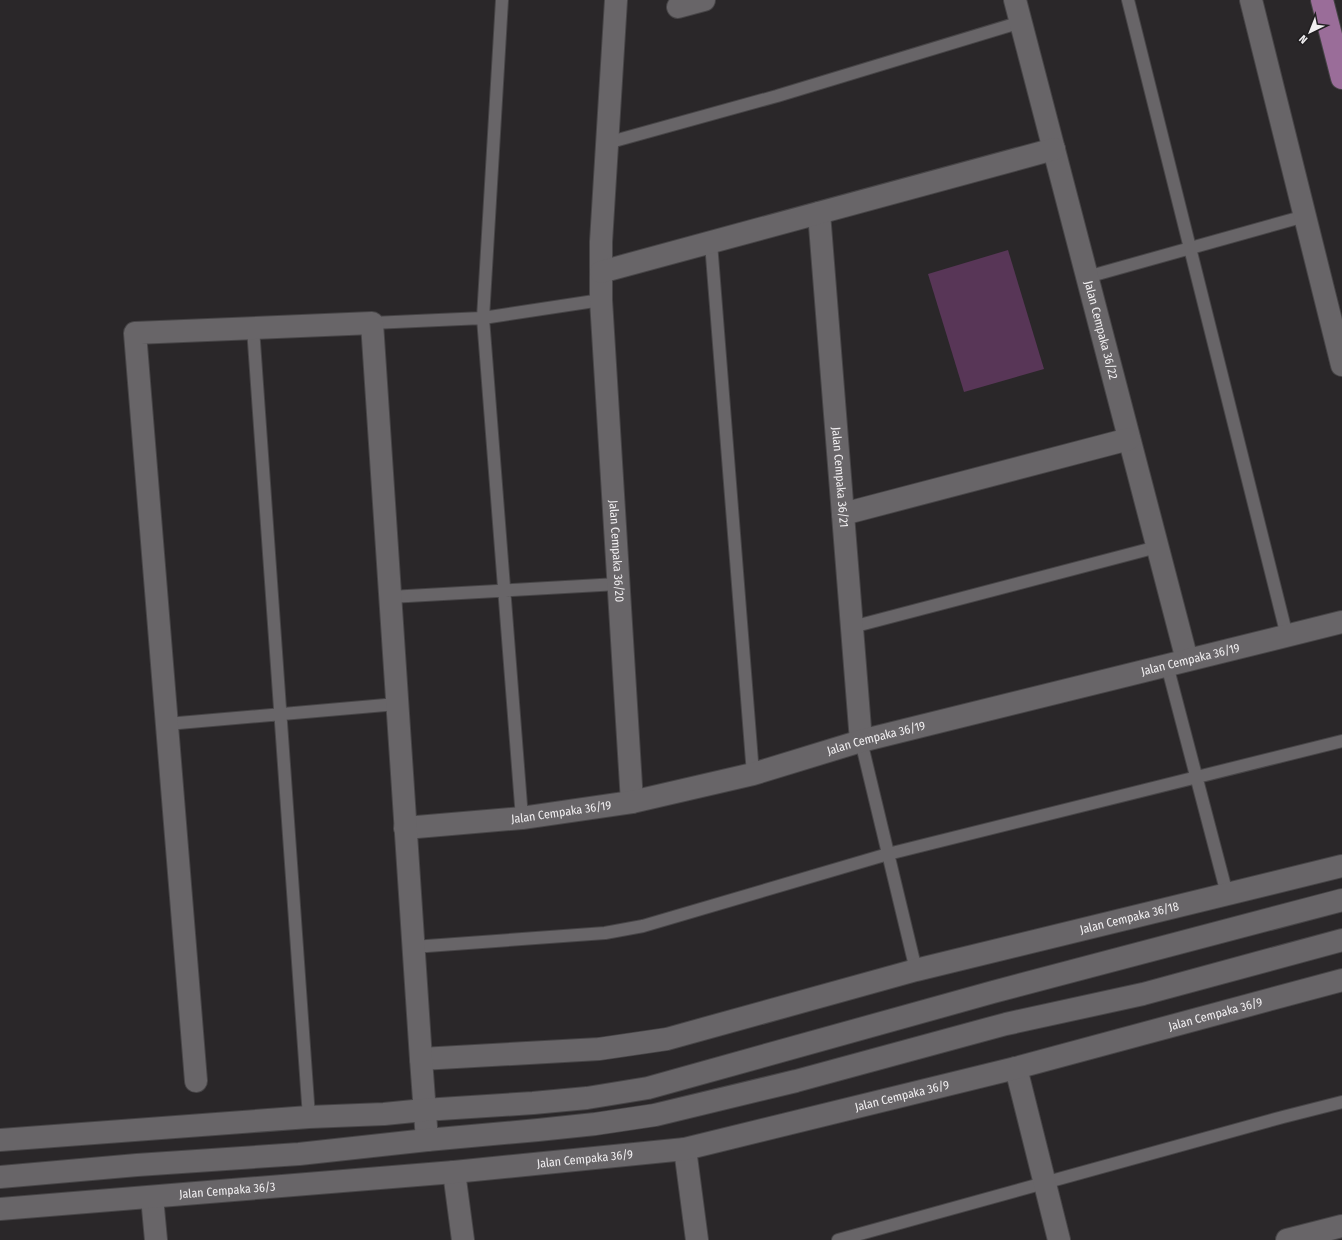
<svg xmlns="http://www.w3.org/2000/svg" width="1342" height="1240" font-family="'Fira Sans Condensed',sans-serif">
<rect width="100%" height="100%" fill="#2a2729"/>
<path fill="#583657" d="M1008,250l36,119 -80,23 -36,-118z"/>
<g fill="none" stroke-linecap="round" stroke-linejoin="round">
<defs>
<path id="service" d="M502,0l-19,318 39,500
M1128,0l159,636
M607,143l170,-47 244,-74
M711,243l42,531
M1087,277l218,-61
M372,323l111,-5 118,-18
M253,328l56,789
M390,597l228,-13
M852,627l305,-80
M1167,665l60,229
M167,724l230,-20
M861,741l55,229
M413,947l192,-14 38,-7 245,-72 454,-113
M838,1240l445,-123 59,-15"/>
<g id="minor">
<path id="s1" d="M616,0l-15,242v58l31,502"/>
<path id="s2" d="M1015,0l172,660"/>
<path d="M1251,0l91,365"/>
<path d="M678,7l26,-7"/>
<path id="s3" d="M819,213l42,528"/>
<path d="M601,272l453,-123"/>
<path d="M843,514l286,-75"/>
<path id="s4" d="M405,828l117,-10 110,-16 121,-28 108,-33 481,-119"/>
<path id="s5" d="M421,1059l178,-10 68,-10 249,-69 426,-104"/>
<path d="M1016,1068l43,172"/>
<path d="M196,1081l-61,-748 237,-10 49,736 6,81"/>
<path d="M685,1149l12,91"/>
<path d="M454,1172l9,68"/>
<path d="M152,1197l4,43"/>
<path id="s6" d="M0,1209l454,-37 231,-23 331,-81 326,-88"/>
<path d="M1287,1240l55,-14"/>
</g>
<path id="tertiary" d="M0,1140l309,-23 75,-3 40,-4 109,-7 54,-5 61,-10 345,-96 349,-92
M0,1177l137,-12 162,-11 128,-14 111,-10 57,-6 60,-9 141,-34 210,-57 137,-30 199,-54"/>
<path id="primary" d="M1322,0l20,78"/>
</defs>
<use href="#service" stroke="#474547" stroke-width="14"/>
<use href="#minor" stroke="#474547" stroke-width="24"/>
<use href="#tertiary" stroke="#474547" stroke-width="24"/>
<use href="#primary" stroke="#474547" stroke-width="24"/>
<use href="#service" stroke="#686568" stroke-width="12"/>
<use href="#minor" stroke="#686568" stroke-width="22"/>
<use href="#tertiary" stroke="#686568" stroke-width="22"/>
<use href="#primary" stroke="#9a6d99" stroke-width="22"/>
</g>
<g text-anchor="middle" stroke-width="4" stroke-linejoin="round" paint-order="stroke">
<g font-size="12" fill="#f0eef0" stroke="#201e20">
<text dy="4" stroke="none"><textPath href="#s2" startOffset="341">Jalan Cempaka 36/22</textPath></text>
<text dy="4" stroke="none"><textPath href="#s3" startOffset="265">Jalan Cempaka 36/21</textPath></text>
<text dy="4" stroke="none"><textPath href="#s1" startOffset="552">Jalan Cempaka 36/20</textPath></text>
<text dy="4" stroke="none"><textPath href="#s4" startOffset="805">Jalan Cempaka 36/19</textPath></text>
<text dy="4" stroke="none"><textPath href="#s4" startOffset="481">Jalan Cempaka 36/19</textPath></text>
<text dy="4" stroke="none"><textPath href="#s4" startOffset="157">Jalan Cempaka 36/19</textPath></text>
<text dy="4" stroke="none"><textPath href="#s5" startOffset="725">Jalan Cempaka 36/18</textPath></text>
<text dy="4" stroke="none"><textPath href="#s6" startOffset="1235">Jalan Cempaka 36/9</textPath></text>
<text dy="4" stroke="none"><textPath href="#s6" startOffset="911">Jalan Cempaka 36/9</textPath></text>
<text dy="4" stroke="none"><textPath href="#s6" startOffset="587">Jalan Cempaka 36/9</textPath></text>
<text dy="4" stroke="none"><textPath href="#s6" startOffset="228">Jalan Cempaka 36/3</textPath></text>
</g>
</g>
<g transform="translate(1310 32) rotate(223)" stroke="#201e20" stroke-width="3" paint-order="stroke">
<path d="M0-3L7 15L0 10L-7 15Z" fill="#f0eef0"/>
<text y="-6" font-size="11" font-weight="bold" text-anchor="middle" fill="#f0eef0">N</text>
</g>
</svg>
